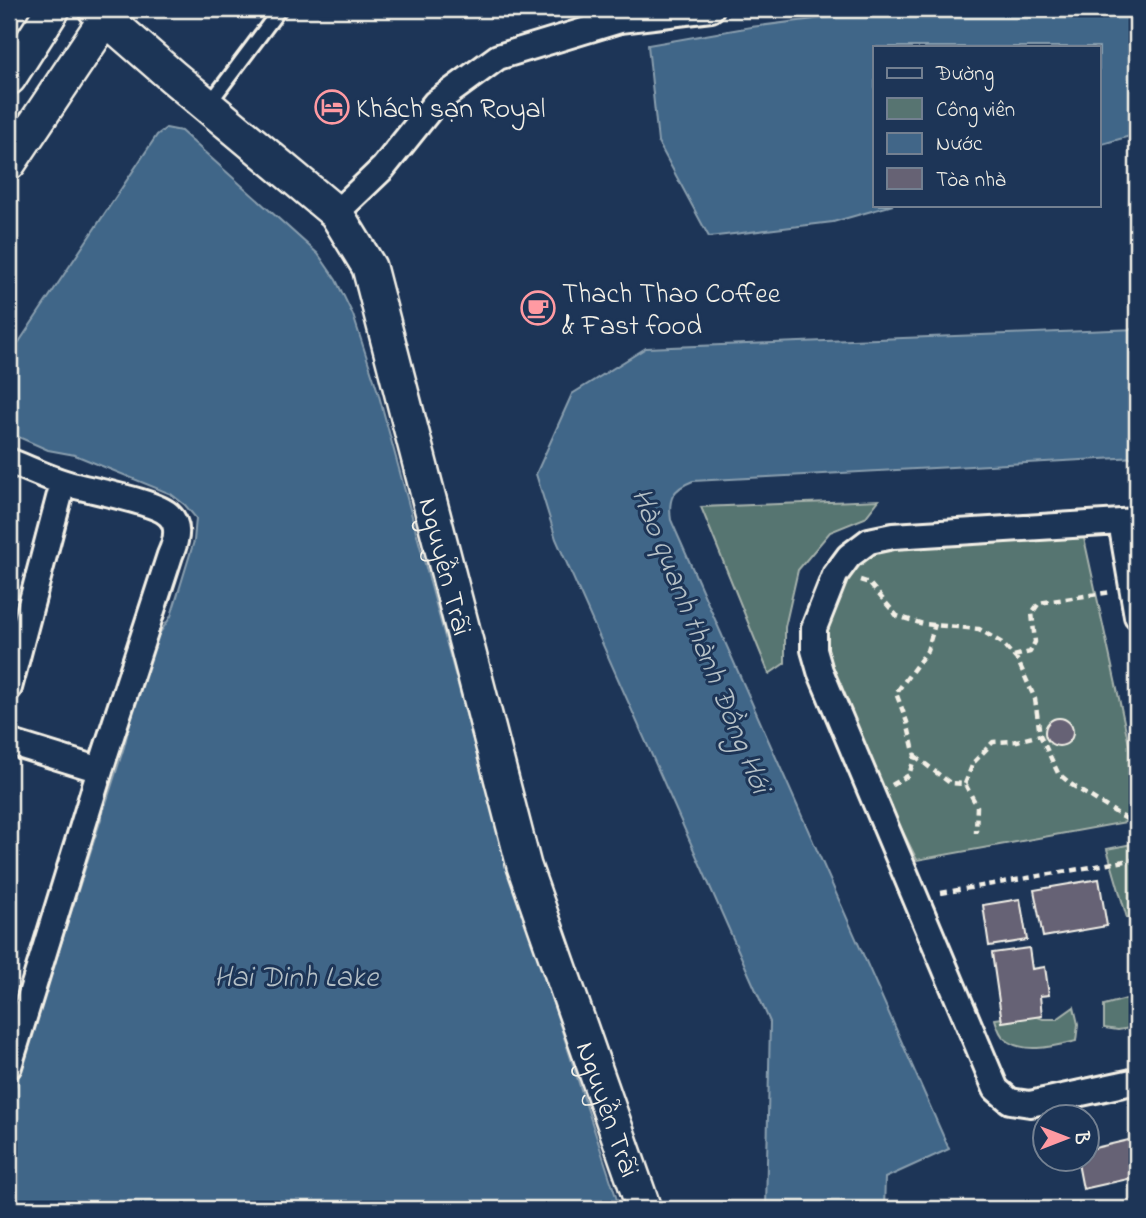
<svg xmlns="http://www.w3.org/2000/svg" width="1146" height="1218" font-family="'Indie Flower',sans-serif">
<rect width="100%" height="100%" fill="#1d3557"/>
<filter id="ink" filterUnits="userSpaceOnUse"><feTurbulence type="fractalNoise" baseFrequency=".0143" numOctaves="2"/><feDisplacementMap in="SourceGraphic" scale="14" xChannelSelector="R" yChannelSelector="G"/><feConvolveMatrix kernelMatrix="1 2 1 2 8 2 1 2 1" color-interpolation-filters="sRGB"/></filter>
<g filter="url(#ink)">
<path fill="#577471" stroke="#a6b2ac" stroke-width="2" d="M879,500l-14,18 -35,14 -32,38 -13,57v36l-16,11 -68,-167z
M1082,529l55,252v39l-220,40 -62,-124 -27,-85 -2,-29 23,-55 39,-24z
M1137,843v74l-10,1 -20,-69z
M1137,996v31l-19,3 -14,-2v-23z
M1074,1007l4,17 -2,17c-21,5 -53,14 -71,-2 -6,-5 -8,-13 -10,-20l35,-5 13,5h14z"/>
<path fill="#416688" stroke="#899eae" stroke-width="2" d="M893,9h244v125l-38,11v-98h-224v158h18l-60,17 -124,15 -51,-95 -10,-97 103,-18z
M166,128l15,3 137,123 18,26 17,35 25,77 126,461 116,356h-611v-103l115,-359 24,-96 23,-35 23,-75 2,-23 -11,-13 -14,-11 -96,-39 -27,-5 -34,-15 -5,-14v-64l148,-222z
M1137,329v128l-444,24c-21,8 -25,18 -22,39l278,629 -64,29 -1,31h-118l4,-187 -214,-483 -20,-65 36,-80 74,-46z"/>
<path fill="#666274" stroke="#f4f1e8" stroke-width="2" d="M1045 732a14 14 0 1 1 28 0a14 14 0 1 1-28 0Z
M1099,879l8,47 -64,11 -9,-47z
M1020,899l7,41 -38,6 -6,-41z
M1029,948l3,21 13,-2 4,28 -9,1 2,20 -40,6 -10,-69z
M1137,1138v39l-54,12 -6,-31h9v-8z
M1047,1204l1,5h-24z"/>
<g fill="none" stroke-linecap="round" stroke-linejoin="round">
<defs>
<path id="lane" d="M209,104l71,-95"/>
<path id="street" d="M336,213l47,-45 52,-65 63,-46 122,-37 91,-11
M9,461c18,7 37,16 56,22 22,7 91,18 104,32 12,11 7,27 1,40l-70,215 -91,296
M1137,521l-244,15 -24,5 -20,15 -14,19 -21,53v22l6,21 176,418 14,12 20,3 107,-23
M1121,522l16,94
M9,688l54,-205
M9,742l91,28"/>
<g id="secondary">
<path id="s1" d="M95,9l77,67 164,137 33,54 155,599 120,343"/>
<path d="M9,78l44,-69"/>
<path d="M9,163l103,-154"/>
</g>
</defs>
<use href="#lane" stroke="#f4f1e8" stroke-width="18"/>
<use href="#street" stroke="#f4f1e8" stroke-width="30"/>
<use href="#secondary" stroke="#f4f1e8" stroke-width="38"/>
<path stroke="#f4f1e8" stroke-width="4.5" stroke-dasharray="7 5" stroke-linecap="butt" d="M860,580l9,3 28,33 26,8 56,5 23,14 16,18 17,38 5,36 18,38 14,12 46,29 19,11
M1014,656l16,-4 5,-10 -3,-29 7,-10 72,-11
M915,756l35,27 15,1 12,22 -1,27
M965,784l8,-21 20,-21 24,-1 23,-6
M892,785l17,-10 6,-19 -8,-34 -11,-29 31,-42 8,-27
M941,893l196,-34"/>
<use href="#lane" stroke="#1d3557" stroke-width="12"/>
<use href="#street" stroke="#1d3557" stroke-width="24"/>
<use href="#secondary" stroke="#1d3557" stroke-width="33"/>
</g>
</g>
<defs>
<symbol id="hotel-ring" viewBox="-11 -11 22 22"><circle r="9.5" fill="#1d3557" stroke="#ff9aa2" stroke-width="1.5"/><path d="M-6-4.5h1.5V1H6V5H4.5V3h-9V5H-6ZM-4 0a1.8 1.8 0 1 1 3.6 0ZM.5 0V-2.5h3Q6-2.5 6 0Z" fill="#ff9aa2"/></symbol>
<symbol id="cafe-ring" viewBox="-11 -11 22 22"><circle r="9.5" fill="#1d3557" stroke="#ff9aa2" stroke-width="1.5"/><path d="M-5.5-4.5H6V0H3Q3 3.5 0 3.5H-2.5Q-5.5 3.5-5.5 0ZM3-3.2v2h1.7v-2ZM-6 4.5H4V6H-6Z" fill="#ff9aa2"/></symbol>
</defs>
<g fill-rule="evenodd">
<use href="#hotel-ring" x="313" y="88" width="38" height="38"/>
<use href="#cafe-ring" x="519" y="289" width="38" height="38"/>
</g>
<g text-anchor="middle" stroke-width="6" stroke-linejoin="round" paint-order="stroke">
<g font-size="28" fill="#f4f1e8" stroke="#1d3557" text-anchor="start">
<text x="356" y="117">Khách sạn Royal</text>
<text x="562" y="302">Thach Thao Coffee<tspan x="562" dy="32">&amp; Fast food</tspan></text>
</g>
<g font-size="28" fill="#f4f1e8" stroke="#1d3557">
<text dy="10" stroke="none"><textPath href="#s1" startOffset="688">Nguyễn Trãi</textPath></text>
<text dy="10" stroke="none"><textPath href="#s1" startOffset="1255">Nguyễn Trãi</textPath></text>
</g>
<g font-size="30" font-style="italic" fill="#b5c0c6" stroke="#1d3557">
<text transform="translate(702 640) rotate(68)" y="10">Hào quanh thành Đồng Hới</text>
<text x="296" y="986">Hai Dinh Lake</text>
</g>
</g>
<rect width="1146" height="1218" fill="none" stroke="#1d3557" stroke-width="35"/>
<rect x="18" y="18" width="1111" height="1183" fill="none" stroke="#f4f1e8" stroke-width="2.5" filter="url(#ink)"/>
<rect x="873" y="46" width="228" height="161" fill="#1d3557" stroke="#738091" stroke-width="2"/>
<rect x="887" y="68" width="35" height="10" fill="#1d3557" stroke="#738091" stroke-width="2"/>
<text x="936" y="80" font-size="21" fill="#f4f1e8">Đường</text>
<rect x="887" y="98" width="35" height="21" fill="#577471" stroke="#738091" stroke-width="2"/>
<text x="936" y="116" font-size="21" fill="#f4f1e8">Công viên</text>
<rect x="887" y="133" width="35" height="21" fill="#416688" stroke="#738091" stroke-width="2"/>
<text x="936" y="150" font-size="21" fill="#f4f1e8">Nước</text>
<rect x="887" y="168" width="35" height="21" fill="#666274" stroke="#738091" stroke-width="2"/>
<text x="936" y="186" font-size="21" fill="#f4f1e8">Tòa nhà</text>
<g transform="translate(1066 1138) rotate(90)"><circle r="33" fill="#1d3557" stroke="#738091" stroke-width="2"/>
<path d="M0-5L12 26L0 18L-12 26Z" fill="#ff9aa2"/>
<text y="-10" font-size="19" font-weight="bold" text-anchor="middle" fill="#f4f1e8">B</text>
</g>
</svg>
